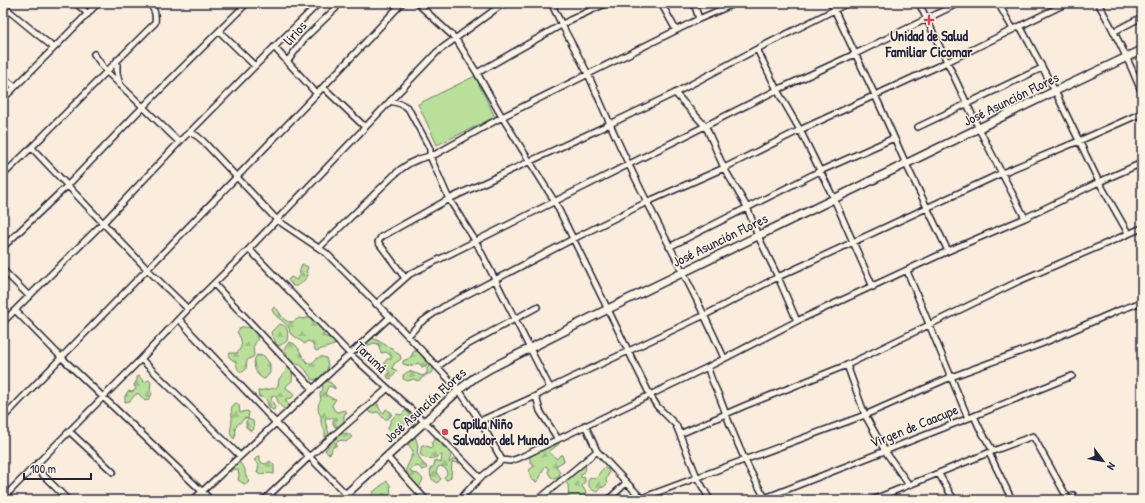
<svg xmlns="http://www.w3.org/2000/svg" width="1145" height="503" font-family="'Patrick Hand',sans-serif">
<defs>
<pattern id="forest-firs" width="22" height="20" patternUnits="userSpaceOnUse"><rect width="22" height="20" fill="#badf9a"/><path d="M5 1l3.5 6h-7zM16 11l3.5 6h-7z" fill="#a0bf86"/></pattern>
</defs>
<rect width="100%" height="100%" fill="#fbeddd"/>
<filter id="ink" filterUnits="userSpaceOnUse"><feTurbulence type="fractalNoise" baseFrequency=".025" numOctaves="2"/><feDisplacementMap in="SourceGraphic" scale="8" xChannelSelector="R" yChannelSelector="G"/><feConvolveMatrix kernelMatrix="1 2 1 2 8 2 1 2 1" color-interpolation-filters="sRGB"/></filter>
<g filter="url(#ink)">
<path fill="#badf9a" stroke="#6e806a" d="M475,76l20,41 -58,28 -19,-41z"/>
<path fill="url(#forest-firs)" stroke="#6e806a" d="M302,264l6,3 -2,5h1l1,4c-5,5 -8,11 -15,10l-5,-6 3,-3 6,3z
M274,307c7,3 7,15 17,15 3,0 5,-3 9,-4l3,1 7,-2 4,-1 12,14 -3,6 10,3 3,3 -1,3h-1l-18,6 -5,-9 -4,-1 -2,3 -15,-11c0,-11 -15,-14 -18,-23z
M279,324c10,1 9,9 8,17l-6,4 -4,1 -3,-7 -2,-3 -1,-4z
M241,327c5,-1 15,3 17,8l-1,5 -4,7 1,8 -1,2 -6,3 -1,9 -3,3c-6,0 -6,-6 -7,-10l-6,-4 -2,-3 2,-2h7c7,-8 5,-13 0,-21z
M371,338c9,2 12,7 21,10l2,3 6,4 1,4 -7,5 -2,4 5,3 -6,8 -3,-1 -1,-2 2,-3c-2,-5 -7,-9 -2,-14h4v-3l-5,-4 -5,1 -3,-9 -4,-1 -5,2h-4v-2z
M289,342c11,1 11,15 19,21h4c5,-5 8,-8 14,-5l2,7 -2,9 -6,4 -7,2c-7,-6 -8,-17 -19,-16l-5,-5 -5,-10z
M414,351h4l5,6 4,7 -1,3h-4l-3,-4 -9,3 -7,-2v-3l7,-3z
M257,355l7,1 6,8v9l-5,6c-10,-2 -14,-17 -8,-24z
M288,364l5,3 -1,14 -5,4 -1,3 6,4 2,3 -2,3 -6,1 -1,1 4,5 -3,5c-5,-2 -9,-9 -10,-14h-4l-1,4 4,6 -1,4c-8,-2 -5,-9 -10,-13h-5l-1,-6 18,-3 2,-3 1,-6 6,-7z
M431,364l2,3v5l-7,3 -8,6 -5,-2 -5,2 -5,-2v-4l6,-4 14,5 4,-3v-5z
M139,376l5,6 5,-2 2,1 -1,10 2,3 -3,5 -4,2 -7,-8 -4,3 -4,5 -5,1v-6l3,-5 4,1 4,-3 -2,-4 3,-5v-3z
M325,380l6,3 4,4v2l-5,-3 -2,1 -3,7 6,4 5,1 -4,6 2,5 3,2 8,-2 2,2 -3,3v6l-5,6h-4l-2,-3v-4h4v-2h-12c0,7 4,11 4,18l-4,4v-9l-4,-8v-7c-4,-4 -4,-12 0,-16l-1,-6 3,-5 -1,-5z
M376,400l4,10 4,3 2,-4 6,4 -1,3 -3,3h-4l-6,-7 -6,1 -3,-1 -1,-3z
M236,403l3,2 1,8 6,-2 3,1 -1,7 5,2 1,8 -3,2 -5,-4v-6l2,-2 -3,-1 -10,9 1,8 -2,4c-7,-5 -2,-12 -2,-19 1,-7 -4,-13 4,-17z
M406,410l9,11 -1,4 -7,-4 -4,5 -4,1 -2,5 -8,1 -1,-5 3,-8 6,-6 4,1z
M348,433l4,4 -6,5 -4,-2 -6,2 1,3 -5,3 -1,5 -3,1 -3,-4c12,-8 2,-15 23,-17z
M415,436l3,10 -1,7 4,8 6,6 -1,2 -4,1 -4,-4 -7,2 -1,2 2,3 6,1 5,5 -3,7 -4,1 -8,-11 -2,-7 5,-11v-2l2,-5 -7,-10z
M435,439c6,2 17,9 16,17 -1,3 -2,4 -2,7l4,-4 6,1v3l-7,-1 -1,15 -3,3h-2l-2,-3 3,-3 -1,-5 -5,-3 -3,1 -2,5 5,7 -4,4 -6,-5 -1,-9 4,-3 1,-6h1l5,3 1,-7 -1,-1c-7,4 -16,6 -21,-1l2,-9h2l8,3v-6z
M559,440v4l-9,7 -1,1 8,7 3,-4h2l2,6 -8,5 4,7 -2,5 -4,1 -3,-2 -3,-5 1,-3 -3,-3c-6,5 -4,13 -10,16l-5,-3 -2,-9 5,-4 -4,-5v-6z
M259,456h1v4l2,3 4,1 4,-3 4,4v9c-6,-2 -12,1 -17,-1l2,-8 -5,-5z
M236,462l4,1 5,6c0,5 0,7 4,11l-1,3 -4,1 -6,-4 1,-5 -1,-5 -4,-1 -4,3 1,-5z
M583,465l3,2 -1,4 -5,5 3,2 2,-1v4l-3,5 4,6 -2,5v3h-15l-1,-15 -3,-4 -1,-3z
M604,468l4,1 1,4 -3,7 1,4 -3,3 -4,1 -3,4c-7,-2 -12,-9 -7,-15l5,2c4,-3 5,-9 9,-11z
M387,481l3,4 1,9 6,6h-11l-1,-6 -4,1 1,5h-12l3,-8z"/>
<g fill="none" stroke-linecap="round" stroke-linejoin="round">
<defs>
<path id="street" d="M76,3l12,11
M417,3l39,36 21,34 25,44 53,85 95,193 7,11 19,19 21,52 13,23
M551,3l11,22 26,49 22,50 65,-31 82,-44 20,41 23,40 34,69 39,88
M661,3l15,27
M694,3l5,16
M831,3l44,92 31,69 42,87
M919,3l60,126 46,89
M998,3l15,26
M1098,3c17,29 31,58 44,90
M3,6l51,42
M1115,31l27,-14
M274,47l43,47
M757,49l91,-46
M94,54l12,17 73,71
M117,60v13l3,12
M287,62l17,-23 32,-31 1,-5
M255,66l64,-63
M477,73l93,-53 37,-17
M3,77l12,10
M324,88l41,39
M675,93l31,34 18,41 23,39 11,29 20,41 19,44
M3,99l51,-51 44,-45
M390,101l11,3 7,4 19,35 3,6v7l19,43 161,-75c35,80 79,154 114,234
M918,127l124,-59
M190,132l65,-66 -36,-35
M32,148l71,75 82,-87 5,-4 7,4 6,5 74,79 49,33 64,64
M3,175c52,-49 101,-102 152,-152 1,-9 0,-13 -6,-20
M1128,233l-29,-51 43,-19
M3,247l65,-62 68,-71 111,-111
M669,247l151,-76 74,-33
M319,248l74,-72 8,-7 9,-6 9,-4 17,-5 66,-37 197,-98 37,-16
M249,249l101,105 75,68 55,56
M3,270l26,26
M907,271l61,147
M405,278l-27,-36 3,-5 68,-38 27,43 74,146
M214,284l99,105
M376,304l34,-30 367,-184 78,-36 104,-51
M15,310l46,47 150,143
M179,319l13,15 84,89 76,77
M3,322l100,-99 44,46 41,40
M408,336l12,-13 23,-16 130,-68 74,-37 77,-34 76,-38 147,-68 120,-59
M141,359l99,97
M847,365l18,50 20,36 24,34
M437,367l30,-22 70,-38
M708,367c2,13 9,22 13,34 12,33 26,68 45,98
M536,396l4,15 18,28
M974,416l6,13 13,22
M3,418c133,-139 269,-274 399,-415
M480,421l56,-25 14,-8 157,-74 71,-37 224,-104 77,-32 63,-28
M585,425l12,26 46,49
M70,432l43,40
M680,434l64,-28 103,-41 172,-84 123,-53
M989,453l23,47
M387,457l39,43
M35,467l33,33
M939,474l15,26
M1073,495l1,5
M3,498l138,-139 47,-50 61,-60 188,-197 67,-49
M642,498l223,-83 86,-38 90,-33 76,-33 25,-9
M765,498l209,-82 98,-40
M193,500l197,-183 69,73 21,31 22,39
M264,500l46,-44 77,-67
M459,500l21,-22 22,-18 8,1 9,-3 189,-91 89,-46 151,-70 77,-33 74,-36 -44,-91 -35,-65
M538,500l59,-49
M608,500l18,-17
M872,500l121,-49 40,-15 34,61 -7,3"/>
<path id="secondary" d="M340,500l119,-110 15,-12 17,-10 117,-59 447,-218 87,-41"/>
</defs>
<use href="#street" stroke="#22223b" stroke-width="8"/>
<use href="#secondary" stroke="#22223b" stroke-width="10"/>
<use href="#street" stroke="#fcf5e5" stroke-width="5"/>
<use href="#secondary" stroke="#fcf5e5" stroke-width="7"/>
</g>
</g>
<g fill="#d1495b" stroke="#fcf5e5" stroke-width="1.5">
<path d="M927 14h4v4h4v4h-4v4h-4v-4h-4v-4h4z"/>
<circle cx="445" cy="432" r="4"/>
</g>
<g text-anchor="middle" stroke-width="3" stroke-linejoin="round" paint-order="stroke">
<g font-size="14" fill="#22223b" stroke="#fcf5e5">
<text transform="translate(295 33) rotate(-49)" y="5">lirios</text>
<text transform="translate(1011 99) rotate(-26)" y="5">José Asunción Flores</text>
<text transform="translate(720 240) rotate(-26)" y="5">José Asunción Flores</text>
<text transform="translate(371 357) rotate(44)" y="5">Tarumá</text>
<text transform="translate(425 405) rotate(-42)" y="5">José Asunción Flores</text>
<text transform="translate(914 426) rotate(-22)" y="5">Virgen de Caacupe</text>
</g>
<g font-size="14" font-weight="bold" fill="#22223b" stroke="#fcf5e5">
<text x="929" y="41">Unidad de Salud<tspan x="929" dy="16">Familiar Cicomar</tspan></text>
<text x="453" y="429" text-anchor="start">Capilla Niño<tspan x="453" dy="16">Salvador del Mundo</tspan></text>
</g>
</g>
<rect width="1145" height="503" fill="none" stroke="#fcf5e5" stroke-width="16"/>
<rect x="8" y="8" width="1129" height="487" fill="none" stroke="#22223b" stroke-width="1.5" filter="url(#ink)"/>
<g transform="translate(1103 461) rotate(122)" stroke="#fcf5e5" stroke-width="3" paint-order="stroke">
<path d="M0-3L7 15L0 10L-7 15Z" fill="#22223b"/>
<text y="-6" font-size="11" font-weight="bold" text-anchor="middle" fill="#22223b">N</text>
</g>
<path d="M24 473v6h67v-6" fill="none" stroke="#22223b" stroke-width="2"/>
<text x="30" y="473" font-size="12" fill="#22223b" stroke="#fcf5e5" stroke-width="3" paint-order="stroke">100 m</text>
</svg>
